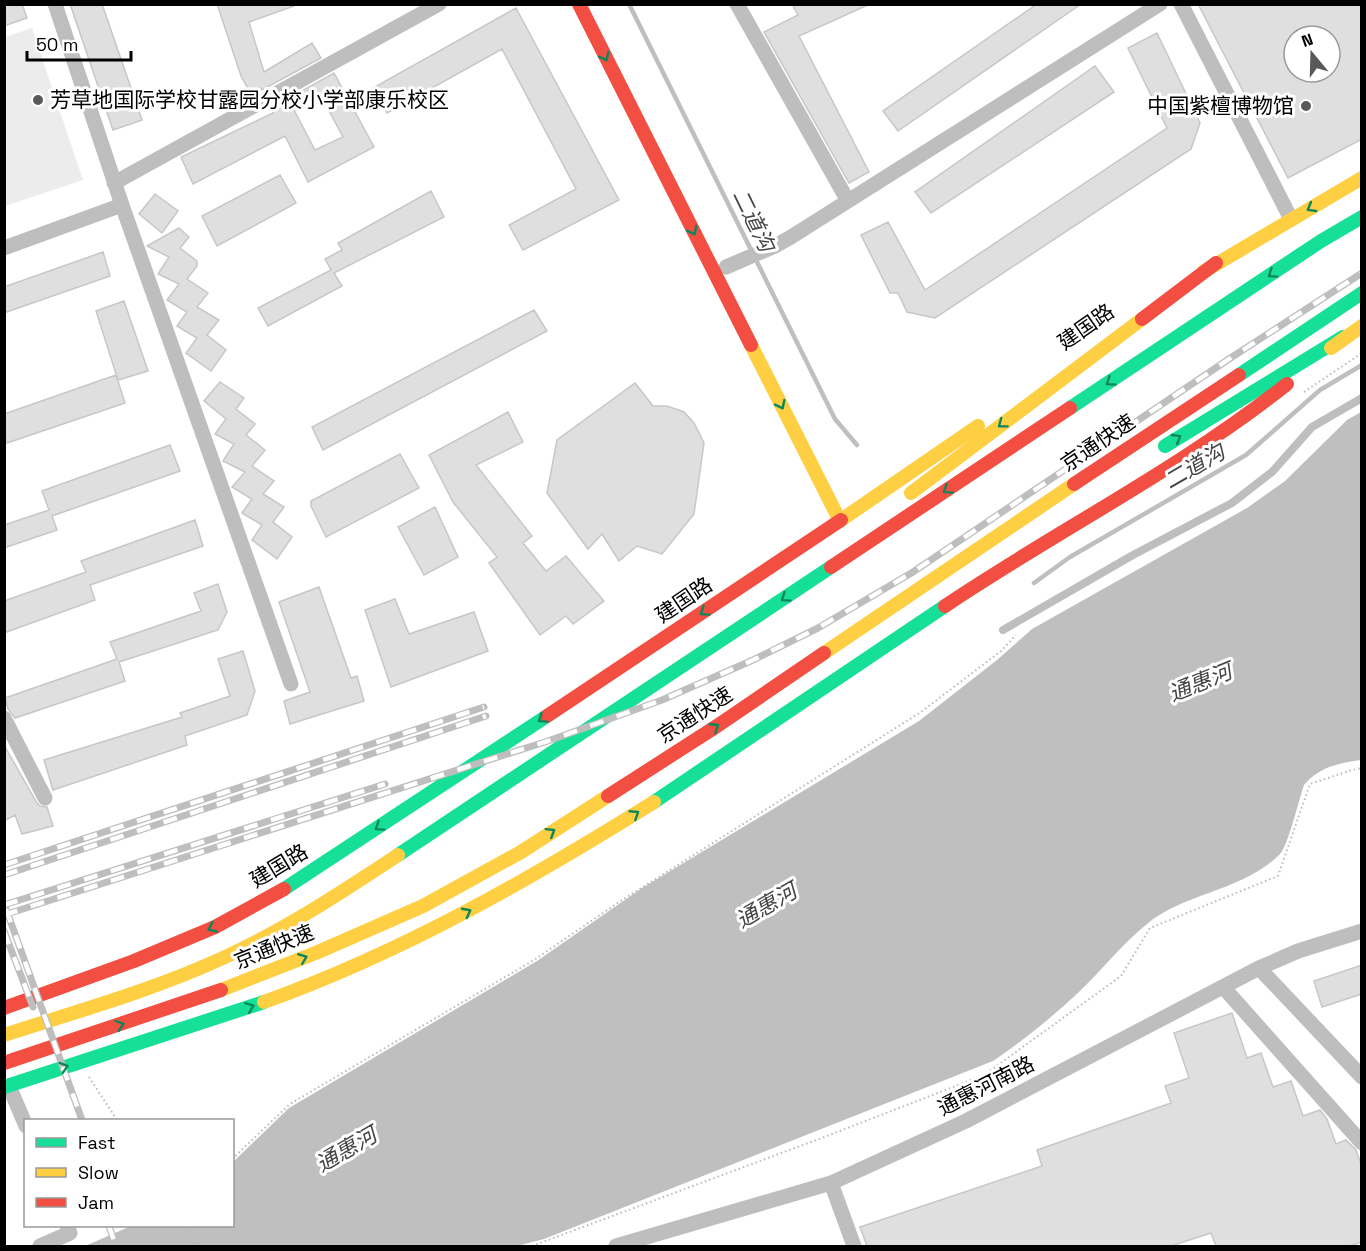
<svg xmlns="http://www.w3.org/2000/svg" width="1366" height="1251" font-family="'Space Grotesk','Noto Sans SC',sans-serif">
<rect width="100%" height="100%" fill="#fff"/>
<path fill="#ececec" d="M32,28l51,152 -78,26v-169z"/>
<path fill="#bfbfbf" d="M1361,412v348c-22,3 -42,7 -57,25 -5,14 -16,61 -24,69 -36,37 -94,38 -133,70 -25,20 -45,46 -68,68 -27,25 -56,49 -86,69l-449,178 -27,7h-432l46,-20h101l1,-64 56,-54 248,-147 105,-73 277,-167 78,-61 35,-31 215,-121 38,-27 62,-61z"/>
<g fill="none" stroke-linecap="round" stroke-linejoin="round">
<path stroke="#bfbfbf" stroke-width="4.5" d="M629,4l206,415 22,26
M1034,583l36,-26 176,-102 74,-65 42,-25"/>
</g>
<path fill="#dfdfdf" stroke="#c7c7c7" stroke-width="1.5" fill-rule="evenodd" d="M4,4h18l5,14 -23,8z
M70,4h32l40,116 -29,10z
M217,4h77v2l-45,16 15,50 48,-29 9,15 -59,32 -1,-2 -10,6 -10,-18z
M792,4h78l-71,32 70,136 -20,11 -85,-151 34,-17z
M1037,4h44l-183,127 -15,-20z
M1198,4h164v135l-74,39zM1294,36h36v36h-36z
M516,8l103,192 -96,50 -14,-25 67,-36 -74,-140 -115,64 -14,-25z
M1157,33l43,90 -9,26 -256,169 -28,-6 -9,-19h-8l-29,-58 27,-13 37,68 242,-162 -39,-80z
M1095,66l19,26 -183,121 -16,-21z
M334,73l40,74 -66,35 -23,-46 -92,48 -12,-27 92,-44 -2,-5zM320,94l23,43 -28,13 -22,-42z
M280,175l16,28 -79,43 -15,-30z
M431,191l13,26 -110,56 8,13 -74,40 -10,-18 73,-38 -6,-11 17,-9 -4,-7z
M155,194l23,17 -16,22 -23,-19z
M179,228l10,9 -9,11 17,13v5l-10,13 21,14 -11,14 22,13 -12,15 19,15 -15,21 -25,-18 11,-15 -20,-12 10,-14 -20,-12 12,-16 -21,-10 11,-17 -22,-11z
M103,252l7,24 -106,37v-26z
M124,301l24,70 -30,9 -22,-69z
M534,310l13,21 -224,119 -11,-23z
M116,375l9,28 -118,40 -3,-6v-23z
M220,382l24,16 -8,11 19,15 -9,11 19,15 -13,16 22,15 -11,13 21,13 -11,15 19,15 -15,22 -25,-19 10,-15 -20,-12 10,-14 -20,-12 13,-15 -22,-11 11,-17 -19,-10 11,-15 -22,-18z
M635,383l18,23h14l17,6 10,11 10,20 -10,71 -32,40 -25,-8 -18,15 -17,-27 -14,15 -41,-56 10,-53z
M508,412l15,30 -47,23 56,71 -9,7 23,28 20,-15 38,45 -31,23 -7,-8 -26,19 -51,-72 8,-6 -44,-55 -24,-47z
M170,445l10,26 -128,45 5,14 -53,18v-23l45,-15 -7,-19z
M400,454l19,34 -93,49 -15,-31v-5z
M435,507l23,50 -34,18 -26,-48z
M195,520l8,26 -113,39 5,15 -91,33v-32l82,-29 -5,-11z
M218,584l9,28 -9,18 -99,32 6,19 -110,37 -7,-9 -3,-11 112,-39 -7,-17 91,-31 -7,-18z
M319,587l32,91 6,-2 7,25 -74,23 -6,-23 26,-9 -31,-90z
M395,599l14,35 65,-22 14,39 -97,36 -26,-77z
M243,651l12,40 -8,24 -62,21 2,9 -134,45 -9,-30 138,-43 -2,-4 50,-17 -12,-37z
M4,745l33,58 3,3 7,1 6,19 -31,8 -7,-19 -11,6z
M1362,965v29l-40,13 -8,-26z
M1232,1013l15,45 14,-5 12,34 18,-6 12,35 17,-6 7,9 9,25 10,-4 10,10 6,17v75l-13,4h-133l-5,-13 -40,13h-304l-7,-19 182,-61 -5,-16 134,-47 -6,-17 24,-8 -15,-45z"/>
<g fill="none" stroke-linecap="round" stroke-linejoin="round">
<path stroke="#b9b9b9" stroke-width="2" stroke-dasharray="1.5 3" stroke-linecap="butt" d="M1304,392l58,-39
M89,1077l28,43
M232,1159l58,-55 244,-144 85,-58 302,-190 80,-61 15,-16
M186,1226l10,20
M532,1246l295,-110 157,-61 137,-99 29,-48 128,-52 32,-92 42,-14 10,-2"/>
<path stroke="#bebebe" stroke-width="8" d="M1003,630l130,-75 99,-52 40,-31 40,-45 50,-29"/>
<path stroke="#bebebe" stroke-width="15" d="M55,4l67,201 169,479
M737,4l111,197
M1181,4l110,215
M114,183l325,-179
M4,248l118,-43
M726,267l49,-21 16,-9 369,-233
M4,718l41,80
M1259,968l103,109
M1224,988l138,155
M9,1086l17,40
M831,1183l23,63
M40,1246l30,-13 -3,-7
M616,1246l215,-63 135,-62 293,-153 39,-17 64,-20"/>
<path stroke="#16e098" stroke-width="14" d="M1239,375l123,-82
M1070,408l251,-167 41,-24
M1165,446l178,-109
M654,802l291,-196
M398,855l433,-288
M284,889l263,-173
M4,1087l260,-85"/>
<path stroke="#ffcf43" stroke-width="14" d="M1203,272l159,-94
M751,345l89,176
M1331,348l31,-22
M911,493l231,-174
M841,520l137,-94
M824,653l250,-169
M221,990l97,-38 105,-46 98,-54 87,-56
M264,1002c139,-50 265,-122 390,-200
M4,1035c74,-24 150,-45 221,-78 61,-28 117,-65 173,-102"/>
<path stroke="#f24e42" stroke-width="14" d="M579,4l172,341
M1142,319l74,-56
M1074,484l165,-109
M831,567l239,-159
M945,606c113,-76 235,-137 342,-222
M547,716l294,-196
M608,796l109,-70 107,-73
M4,1008l130,-47 81,-34 69,-38
M4,1063l217,-73"/>
<defs>
<path id="rail" d="M4,865l480,-158
M4,875l482,-159
M4,905l381,-121
M6,909l76,211
M4,915l544,-174 114,-41 91,-40 65,-32 95,-56 316,-213 133,-86
M4,931l29,76
M109,1226l7,20"/>
</defs>
<use href="#rail" stroke="#bebebe" stroke-width="7"/>
<use href="#rail" stroke="#fff" stroke-width="4.5" stroke-dasharray="14" stroke-linecap="butt"/>
</g>
<defs><path id="oneway-chevron" d="M-2-3.5L2.5 0L-2 3.5" fill="none" stroke-width="1.6" stroke-linecap="round" stroke-linejoin="round" transform="scale(1.5)"/></defs>
<g stroke="#0d865b">
<use href="#oneway-chevron" transform="translate(605 57) rotate(63)"/>
<use href="#oneway-chevron" transform="translate(1311 208) rotate(150)"/>
<use href="#oneway-chevron" transform="translate(693 231) rotate(63)"/>
<use href="#oneway-chevron" transform="translate(1272 274) rotate(146)"/>
<use href="#oneway-chevron" transform="translate(1110 382) rotate(146)"/>
<use href="#oneway-chevron" transform="translate(781 405) rotate(63)"/>
<use href="#oneway-chevron" transform="translate(1002 424) rotate(143)"/>
<use href="#oneway-chevron" transform="translate(1177 438) rotate(-31)"/>
<use href="#oneway-chevron" transform="translate(947 490) rotate(146)"/>
<use href="#oneway-chevron" transform="translate(785 598) rotate(146)"/>
<use href="#oneway-chevron" transform="translate(704 612) rotate(146)"/>
<use href="#oneway-chevron" transform="translate(542 719) rotate(146)"/>
<use href="#oneway-chevron" transform="translate(715 727) rotate(-33)"/>
<use href="#oneway-chevron" transform="translate(635 814) rotate(-33)"/>
<use href="#oneway-chevron" transform="translate(379 827) rotate(146)"/>
<use href="#oneway-chevron" transform="translate(551 832) rotate(-32)"/>
<use href="#oneway-chevron" transform="translate(467 912) rotate(-28)"/>
<use href="#oneway-chevron" transform="translate(212 928) rotate(155)"/>
<use href="#oneway-chevron" transform="translate(303 958) rotate(-22)"/>
<use href="#oneway-chevron" transform="translate(250 1007) rotate(-21)"/>
<use href="#oneway-chevron" transform="translate(120 1025) rotate(-18)"/>
<use href="#oneway-chevron" transform="translate(64 1067) rotate(-18)"/>
</g>
<g fill="#595959" stroke="#fff" stroke-width="2">
<circle cx="38" cy="100" r="6"/>
<circle cx="1306" cy="106" r="6"/>
</g>
<g text-anchor="middle" stroke-width="6" stroke-linejoin="round" paint-order="stroke">
<g font-size="21" fill="#000" stroke="#fff" text-anchor="start">
<text x="50" y="107">芳草地国际学校甘露园分校小学部康乐校区</text>
<text x="1294" y="113" text-anchor="end">中国紫檀博物馆</text>
</g>
<g font-size="21" fill="#000" stroke="#fff">
<text transform="translate(1086 327) rotate(-35)" y="7">建国路</text>
<text transform="translate(1098 443) rotate(-34)" y="7">京通快速</text>
<text transform="translate(684 600) rotate(-34)" y="7">建国路</text>
<text transform="translate(695 715) rotate(-33)" y="7">京通快速</text>
<text transform="translate(279 866) rotate(-31)" y="7">建国路</text>
<text transform="translate(274 947) rotate(-22)" y="7">京通快速</text>
<text transform="translate(986 1086) rotate(-27)" y="7">通惠河南路</text>
</g>
<g font-size="22" font-style="italic" fill="#444" stroke="#fff">
<text transform="translate(754 220) rotate(64)" y="8">二道沟</text>
<text transform="translate(1194 466) rotate(-30)" y="8">二道沟</text>
<text transform="translate(1200 682) rotate(-22)" y="8">通惠河</text>
<text transform="translate(766 905) rotate(-30)" y="8">通惠河</text>
<text transform="translate(346 1149) rotate(-30)" y="8">通惠河</text>
</g>
</g>
<rect width="1366" height="1251" fill="none" stroke="#000000" stroke-width="12"/>
<rect x="24" y="1119" width="210" height="108" fill="#ffffff" stroke="#999999" stroke-width="1.5"/>
<rect x="36" y="1138" width="30" height="9" fill="#16e098" stroke="#999999" stroke-width="1.5"/>
<text x="78" y="1149" font-size="18" fill="#000000">Fast</text>
<rect x="36" y="1168" width="30" height="9" fill="#ffcf43" stroke="#999999" stroke-width="1.5"/>
<text x="78" y="1179" font-size="18" fill="#000000">Slow</text>
<rect x="36" y="1198" width="30" height="9" fill="#f24e42" stroke="#999999" stroke-width="1.5"/>
<text x="78" y="1209" font-size="18" fill="#000000">Jam</text>
<g transform="translate(1312 54) rotate(341)"><circle r="28" fill="#ffffff" stroke="#999999" stroke-width="1.5"/>
<path d="M0-4.5L10 22L0 15L-10 22Z" fill="#595959"/>
<text y="-9" font-size="16" font-weight="bold" text-anchor="middle" fill="#000000">N</text>
</g>
<path d="M27 51v9h104v-9" fill="none" stroke="#000000" stroke-width="3"/>
<text x="36" y="51" font-size="18" fill="#000000" stroke="#ffffff" stroke-width="4.5" paint-order="stroke">50 m</text>
</svg>
